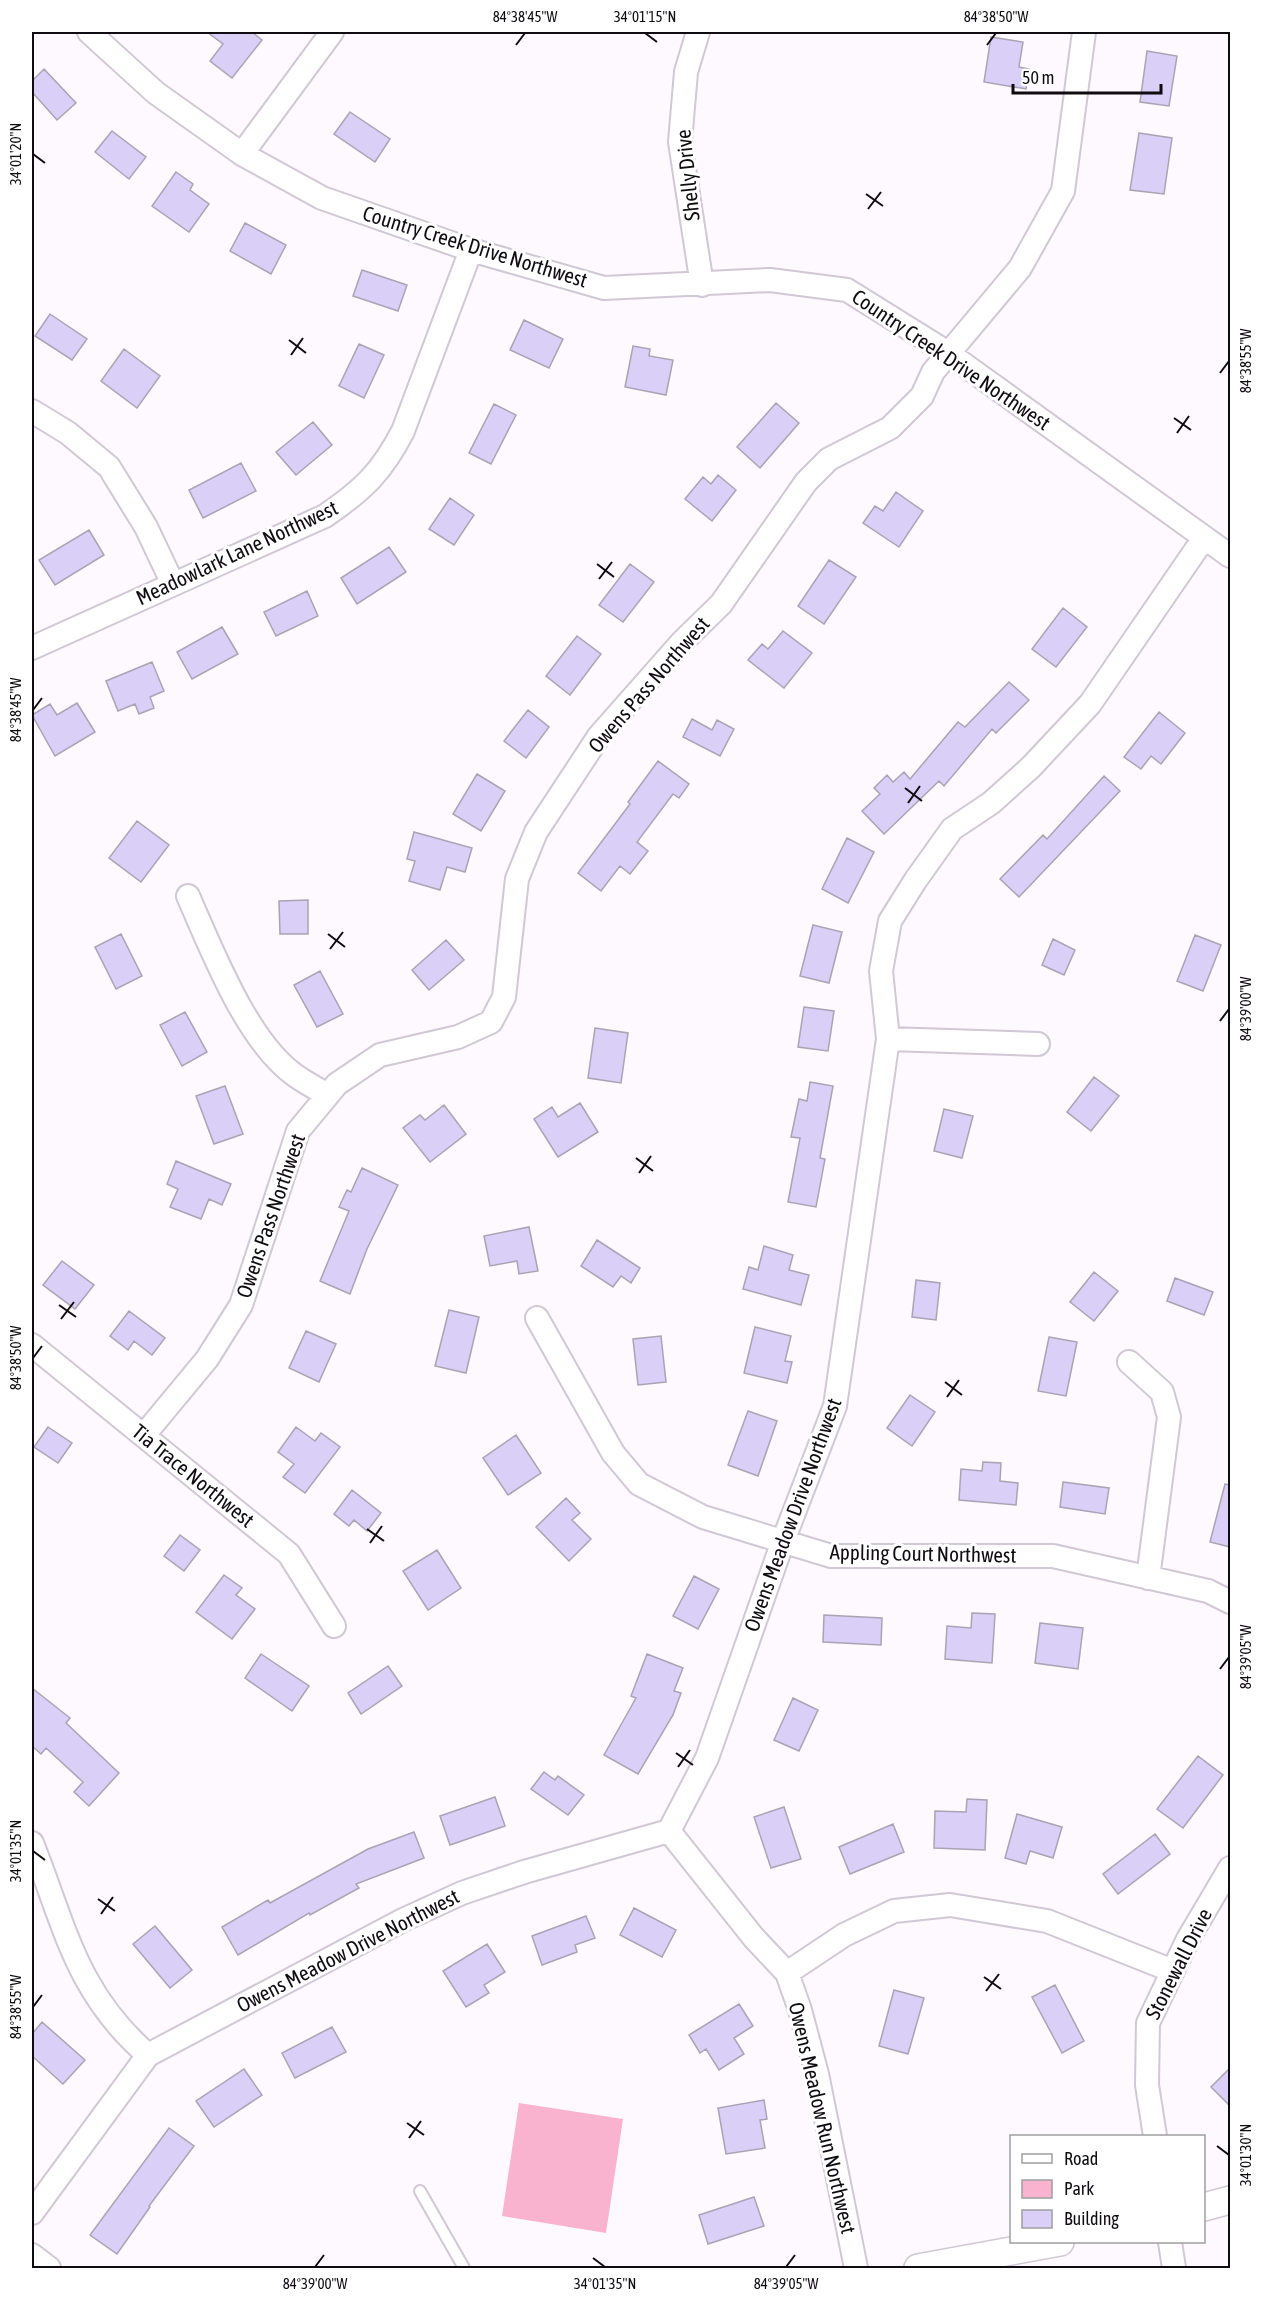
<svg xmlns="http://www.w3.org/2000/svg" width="1262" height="2300" font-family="'Asap Condensed',sans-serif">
<rect width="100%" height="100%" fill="#fdf9ff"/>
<path fill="#fab3ce" d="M519,2103l104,16 -17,114 -104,-17z"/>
<path fill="#d9cff7" stroke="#a8a4b3" stroke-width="1.5" d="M207,32h45l10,8 -30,38 -22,-17 13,-17z
M991,37l32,5 -4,25 10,2 -3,20 -42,-7z
M1147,51l30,5 -8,50 -29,-4z
M44,69l32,34 -19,17 -25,-28v-11z
M350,112l40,27 -15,23 -41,-28z
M112,131l34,26 -17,22 -34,-27z
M1139,133l33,5 -8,56 -34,-4z
M176,172l17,12 -3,6 19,14 -20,28 -37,-26z
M245,223l41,22 -15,29 -41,-23z
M362,270l45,15 -9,26 -45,-15z
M50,314l37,25 -15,21 -37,-24z
M524,320l39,19 -14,29 -39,-18z
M359,344l25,11 -20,43 -25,-12z
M633,346l17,3 -1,7 24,4 -7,35 -41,-8z
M124,349l36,27 -23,32 -36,-27z
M776,403l23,20 -39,45 -23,-21z
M494,404l22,11 -25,49 -22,-11z
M313,422l19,23 -36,30 -20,-23z
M241,463l15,28 -53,27 -14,-28z
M718,475l18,15 -24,31 -27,-22 18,-22 8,7z
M896,492l27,19 -24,36 -36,-24 12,-17 8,5z
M450,498l24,17 -20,30 -25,-16z
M89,530l15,25 -49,30 -16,-25z
M389,547l17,25 -49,32 -16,-26z
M829,560l27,17 -32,47 -26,-18z
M630,564l24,18 -31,40 -24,-17z
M307,591l11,25 -42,20 -12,-24z
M1063,608l24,19 -31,40 -24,-18z
M222,627l16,27 -46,25 -15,-27z
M783,631l29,22 -28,35 -36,-28 14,-16 6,5z
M577,636l24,18 -31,41 -24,-19z
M152,662l12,29 -14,6 4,11 -15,6 -4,-10 -17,7 -12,-30z
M1009,682l20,18 -33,33 -4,-4 -48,57 -5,-5 -55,53 -22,-23 18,-17 -6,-6 13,-13 6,7 11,-10 6,7 48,-57 7,5z
M77,703l18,29 -40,24 -23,-41 18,-11 7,11z
M528,710l21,17 -23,31 -22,-17z
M1159,712l26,21 -24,31 -10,-8 -10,13 -17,-12z
M692,719l20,11 5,-10 17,9 -14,27 -37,-19z
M658,761l31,23 -10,14 -6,-4 -36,48 11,9 -18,23 -10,-8 -19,25 -23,-18 52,-69 -2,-2z
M477,774l28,17 -24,40 -28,-17z
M1104,776l16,15 -101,106 -19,-18 43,-44 4,4z
M137,821l32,24 -28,37 -32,-24z
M414,832l58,16 -7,24 -18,-5 -7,23 -31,-9 6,-20 -8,-2z
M847,838l27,14 -26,51 -26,-14z
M308,900v34h-28l-1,-33z
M813,925l29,7 -13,51 -29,-7z
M121,934l21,42 -26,13 -21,-42z
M1195,935l26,10 -18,46 -26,-10z
M1053,939l22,11 -11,25 -22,-10z
M446,940l18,20 -35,30 -17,-20z
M320,971l23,43 -26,13 -23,-42z
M804,1007l30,4 -6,40 -30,-4z
M185,1012l22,40 -25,14 -22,-41z
M595,1028l33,5 -7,50 -33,-5z
M1094,1077l25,19 -28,35 -24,-19z
M810,1082l23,4 -13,72 5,1 -9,48 -28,-5 12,-64 -9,-1 8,-38 8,2z
M225,1086l18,48 -29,10 -18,-48z
M580,1103l18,29 -40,25 -24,-38 18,-12 6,10z
M444,1105l22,29 -36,28 -27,-34 17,-13 5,5z
M944,1109l29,7 -11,42 -28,-7z
M176,1161l55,23 -9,21 -13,-6 -8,20 -31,-12 8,-18 -11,-5z
M362,1168l36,17 -31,64 -17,45 -30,-13 29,-70 -10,-4 8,-17 4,2z
M529,1227l9,44 -19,3 -2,-13 -27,5 -6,-30z
M597,1240l43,28 -9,15 -10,-7 -8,11 -32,-21z
M764,1246l29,9 -4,15 20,5 -8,30 -58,-16 6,-22 9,3z
M62,1261l32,24 -19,24 -32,-24z
M1094,1272l24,19 -24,30 -24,-19z
M1175,1278l38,14 -9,23 -37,-14z
M916,1280l24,3 -4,37 -24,-3z
M449,1310l30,7 -13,56 -31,-7z
M129,1311l36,27 -13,17 -18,-14 -6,9 -18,-14z
M755,1327l36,9 -6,25 7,1 -5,21 -43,-10z
M306,1331l30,13 -17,38 -30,-14z
M661,1336l5,46 -28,3 -5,-46z
M1049,1337l28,5 -11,54 -28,-5z
M910,1395l25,17 -23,34 -25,-18z
M748,1411l29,10 -19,55 -30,-11z
M48,1427l24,16 -14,20 -24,-16z
M296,1427l19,14 6,-8 19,14 -35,46 -22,-16 11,-13 -16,-12z
M516,1435l25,38 -33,22 -25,-37z
M983,1462l18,1 -1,18 18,2 -2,22 -57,-5 2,-31 21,2z
M1063,1482l46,6 -4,26 -45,-7z
M1225,1484l5,1v62l-20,-5z
M352,1490l29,23 -14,18 -13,-11 -5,6 -15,-12z
M566,1498l14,15 -8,7 19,19 -22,22 -33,-34z
M180,1535l20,15 -16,21 -20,-15z
M437,1550l24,38 -33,22 -25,-39z
M224,1575l18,13 -6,7 19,14 -23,30 -36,-27z
M694,1576l25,13 -21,40 -25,-13z
M972,1613l23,1 -3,49 -47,-4 2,-33 24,2z
M824,1615l58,3 -1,27 -58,-3z
M1040,1623l43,5 -5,41 -43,-6z
M261,1654l48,32 -17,25 -47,-33z
M647,1654l36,14 -9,23 7,2 -8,22 -35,59 -34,-19 32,-57 -5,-2z
M388,1666l14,20 -41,28 -13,-21z
M32,1688l38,30 -4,5 53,50 -30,33 -15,-14 9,-10 -37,-34 -5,6 -9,-8z
M793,1698l25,12 -19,41 -25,-11z
M1198,1756l25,19 -40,53 -26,-19z
M544,1772l11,8 3,-4 26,19 -16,20 -37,-26z
M495,1797l10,29 -55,19 -10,-29z
M967,1799l20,1 -2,50 -51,-2 1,-37 31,1z
M784,1807l17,52 -30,9 -17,-51z
M1017,1814l45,13 -9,31 -23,-7 -4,13 -21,-6z
M893,1824l11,28 -54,22 -11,-27z
M414,1832l10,26 -68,26 3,4 -49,27 -1,-2 -71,42 -16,-28 46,-27 2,3 98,-54z
M1155,1834l15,20 -52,40 -15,-20z
M634,1908l42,22 -14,27 -42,-22z
M586,1916l9,22 -20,7 2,7 -35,13 -10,-29z
M155,1926l37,44 -22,18 -37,-44z
M487,1944l18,28 -21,13 5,8 -23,14 -23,-36z
M1055,1985l29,56 -22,12 -30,-56z
M894,1990l30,8 -16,56 -29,-8z
M739,2004l14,22 -19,12 10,16 -25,16 -13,-21 -6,4 -11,-18z
M42,2022l43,38 -22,24 -31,-28v-22z
M332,2027l14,25 -51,26 -13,-25z
M1230,2068v38l-19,-19z
M244,2069l18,26 -48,32 -18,-26z
M764,2100l3,19 -7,1 5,28 -39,6 -8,-46z
M169,2128l25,18 -45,60 1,1 -33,47 -27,-19z
M754,2197l10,29 -56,18 -9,-29z"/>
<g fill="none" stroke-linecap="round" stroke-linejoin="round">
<defs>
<path id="service" d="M420,2191l44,77"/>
<path id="minor" d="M89,32l67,61 86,61 80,44 149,52 133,38 166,-8 77,10 101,63 282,203
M698,32l-12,40 -6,70 22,143
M242,154l90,-122
M32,411l36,22 41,34 37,60 27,57
M32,648l293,-132c38,-26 57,-44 78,-85l68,-181
M188,896c24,54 59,146 108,180 10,7 21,13 32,19
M888,1039l150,5
M537,1318l76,135 26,31 64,33 128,39h222l155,35 22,11
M32,1345l257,209 45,72
M1129,1362l33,30 7,25 -21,161
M144,1435l63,-76 34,-54 57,-174 39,-47 43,-29 78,-18 33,-15 13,-25 13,-118 19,-47 63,-96 82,-93 40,-39 85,-122 23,-23 61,-31 32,-32 11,-24 87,-104 43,-77 21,-159
M669,1831l85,107 33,35 13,37 17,64 39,194
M32,1843c33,83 44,150 116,212
M787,1973l57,-38 50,-24 56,-6 97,16 126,50
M1155,2136l-8,-51 1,-62 40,-84 42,-71
M32,2213l116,-158 255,-135 59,-27 62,-21 145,-41 38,-73 76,-217 52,-135 53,-367 -7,-68 9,-50 25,-40 37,-52 39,-26 40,-36 59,-63 114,-166
M1170,2242l4,26
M32,2255l17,13"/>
<path id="tertiary" d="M1204,2207l26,-7
M918,2268l142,-26"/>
</defs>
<use href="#service" stroke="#d1c7d5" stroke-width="14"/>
<use href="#minor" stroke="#d1c7d5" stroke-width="26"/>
<use href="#tertiary" stroke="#d1c7d5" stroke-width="30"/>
<use href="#service" stroke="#fff" stroke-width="10"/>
<use href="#minor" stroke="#fff" stroke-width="22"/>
<use href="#tertiary" stroke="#fff" stroke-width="27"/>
</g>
<path fill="none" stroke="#0f0c11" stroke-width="2" d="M645,33l12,9M516,45l9,-12M987,45l9,-12M33,154l12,9M866,194l17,12M868,209l13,-17M289,340l17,13M291,355l12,-17M1220,373l9,-12M1174,418l17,12M1177,433l12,-17M597,564l17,13M599,579l13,-17M33,710l9,-12M905,788l17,13M908,803l12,-17M328,934l17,13M330,949l13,-17M1220,1021l9,-12M636,1158l17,13M639,1173l12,-17M59,1305l17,12M61,1319l13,-17M33,1358l9,-12M945,1382l17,13M947,1397l12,-17M367,1529l17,12M370,1543l12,-17M1220,1669l9,-12M676,1753l17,12M678,1767l12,-17M33,1851l12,9M98,1899l17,12M101,1914l12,-17M984,1977l17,12M986,1991l13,-17M33,2007l9,-12M407,2123l17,12M409,2138l12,-17M1217,2146l12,9M593,2258l12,9M315,2267l9,-12M786,2267l9,-12"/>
<g text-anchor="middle" stroke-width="6" stroke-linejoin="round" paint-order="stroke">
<g font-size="21" fill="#0f0c11" stroke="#fff">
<text transform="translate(688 175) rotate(-96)" y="7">Shelly Drive</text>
<text transform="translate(475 247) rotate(17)" y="7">Country Creek Drive Northwest</text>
<text transform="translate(951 360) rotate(34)" y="7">Country Creek Drive Northwest</text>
<text transform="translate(237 553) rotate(-25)" y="7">Meadowlark Lane Northwest</text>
<text transform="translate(649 685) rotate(-49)" y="7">Owens Pass Northwest</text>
<text transform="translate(271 1216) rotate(-71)" y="7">Owens Pass Northwest</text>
<text transform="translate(193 1476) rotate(39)" y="7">Tia Trace Northwest</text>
<text transform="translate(793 1515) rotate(-70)" y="7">Owens Meadow Drive Northwest</text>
<text transform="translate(923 1554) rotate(1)" y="7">Appling Court Northwest</text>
<text transform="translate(348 1951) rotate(-27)" y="7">Owens Meadow Drive Northwest</text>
<text transform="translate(1179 1964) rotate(-63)" y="7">Stonewall Drive</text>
<text transform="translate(822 2118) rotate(77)" y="7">Owens Meadow Run Northwest</text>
</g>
</g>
<rect width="1262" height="2300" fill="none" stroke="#ffffff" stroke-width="66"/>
<rect x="1010" y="2135" width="195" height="108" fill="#ffffff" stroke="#9f9ea0" stroke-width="1.5"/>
<rect x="1022" y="2154" width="30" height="9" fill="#ffffff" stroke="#9f9ea0" stroke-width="1.5"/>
<text x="1064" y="2165" font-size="18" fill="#0f0c11">Road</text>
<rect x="1022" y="2180" width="30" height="18" fill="#fab3ce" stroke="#9f9ea0" stroke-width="1.5"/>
<text x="1064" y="2195" font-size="18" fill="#0f0c11">Park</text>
<rect x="1022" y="2210" width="30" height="18" fill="#d9cff7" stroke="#9f9ea0" stroke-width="1.5"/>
<text x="1064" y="2225" font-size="18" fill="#0f0c11">Building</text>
<path d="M1013 84v9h148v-9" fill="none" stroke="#0f0c11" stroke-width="3"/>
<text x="1022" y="84" font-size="18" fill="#0f0c11" stroke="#ffffff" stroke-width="4.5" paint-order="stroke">50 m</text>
<rect x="33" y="33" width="1196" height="2234" fill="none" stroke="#0f0c11" stroke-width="2"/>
<g font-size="15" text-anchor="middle" fill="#0f0c11">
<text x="525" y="22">84°38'45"W</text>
<text x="645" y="22">34°01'15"N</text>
<text x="996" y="22">84°38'50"W</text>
<text transform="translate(16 154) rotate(-90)" y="5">34°01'20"N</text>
<text transform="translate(1246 361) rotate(-90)" y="5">84°38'55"W</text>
<text transform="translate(16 710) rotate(-90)" y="5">84°38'45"W</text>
<text transform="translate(1246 1009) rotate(-90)" y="5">84°39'00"W</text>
<text transform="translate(16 1358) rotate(-90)" y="5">84°38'50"W</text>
<text transform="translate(1246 1657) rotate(-90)" y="5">84°39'05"W</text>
<text transform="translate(16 1851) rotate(-90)" y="5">34°01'35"N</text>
<text transform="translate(16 2007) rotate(-90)" y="5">84°38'55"W</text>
<text transform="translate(1246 2155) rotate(-90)" y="5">34°01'30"N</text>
<text x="315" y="2289">84°39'00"W</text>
<text x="605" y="2289">34°01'35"N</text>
<text x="786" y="2289">84°39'05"W</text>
</g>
</svg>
